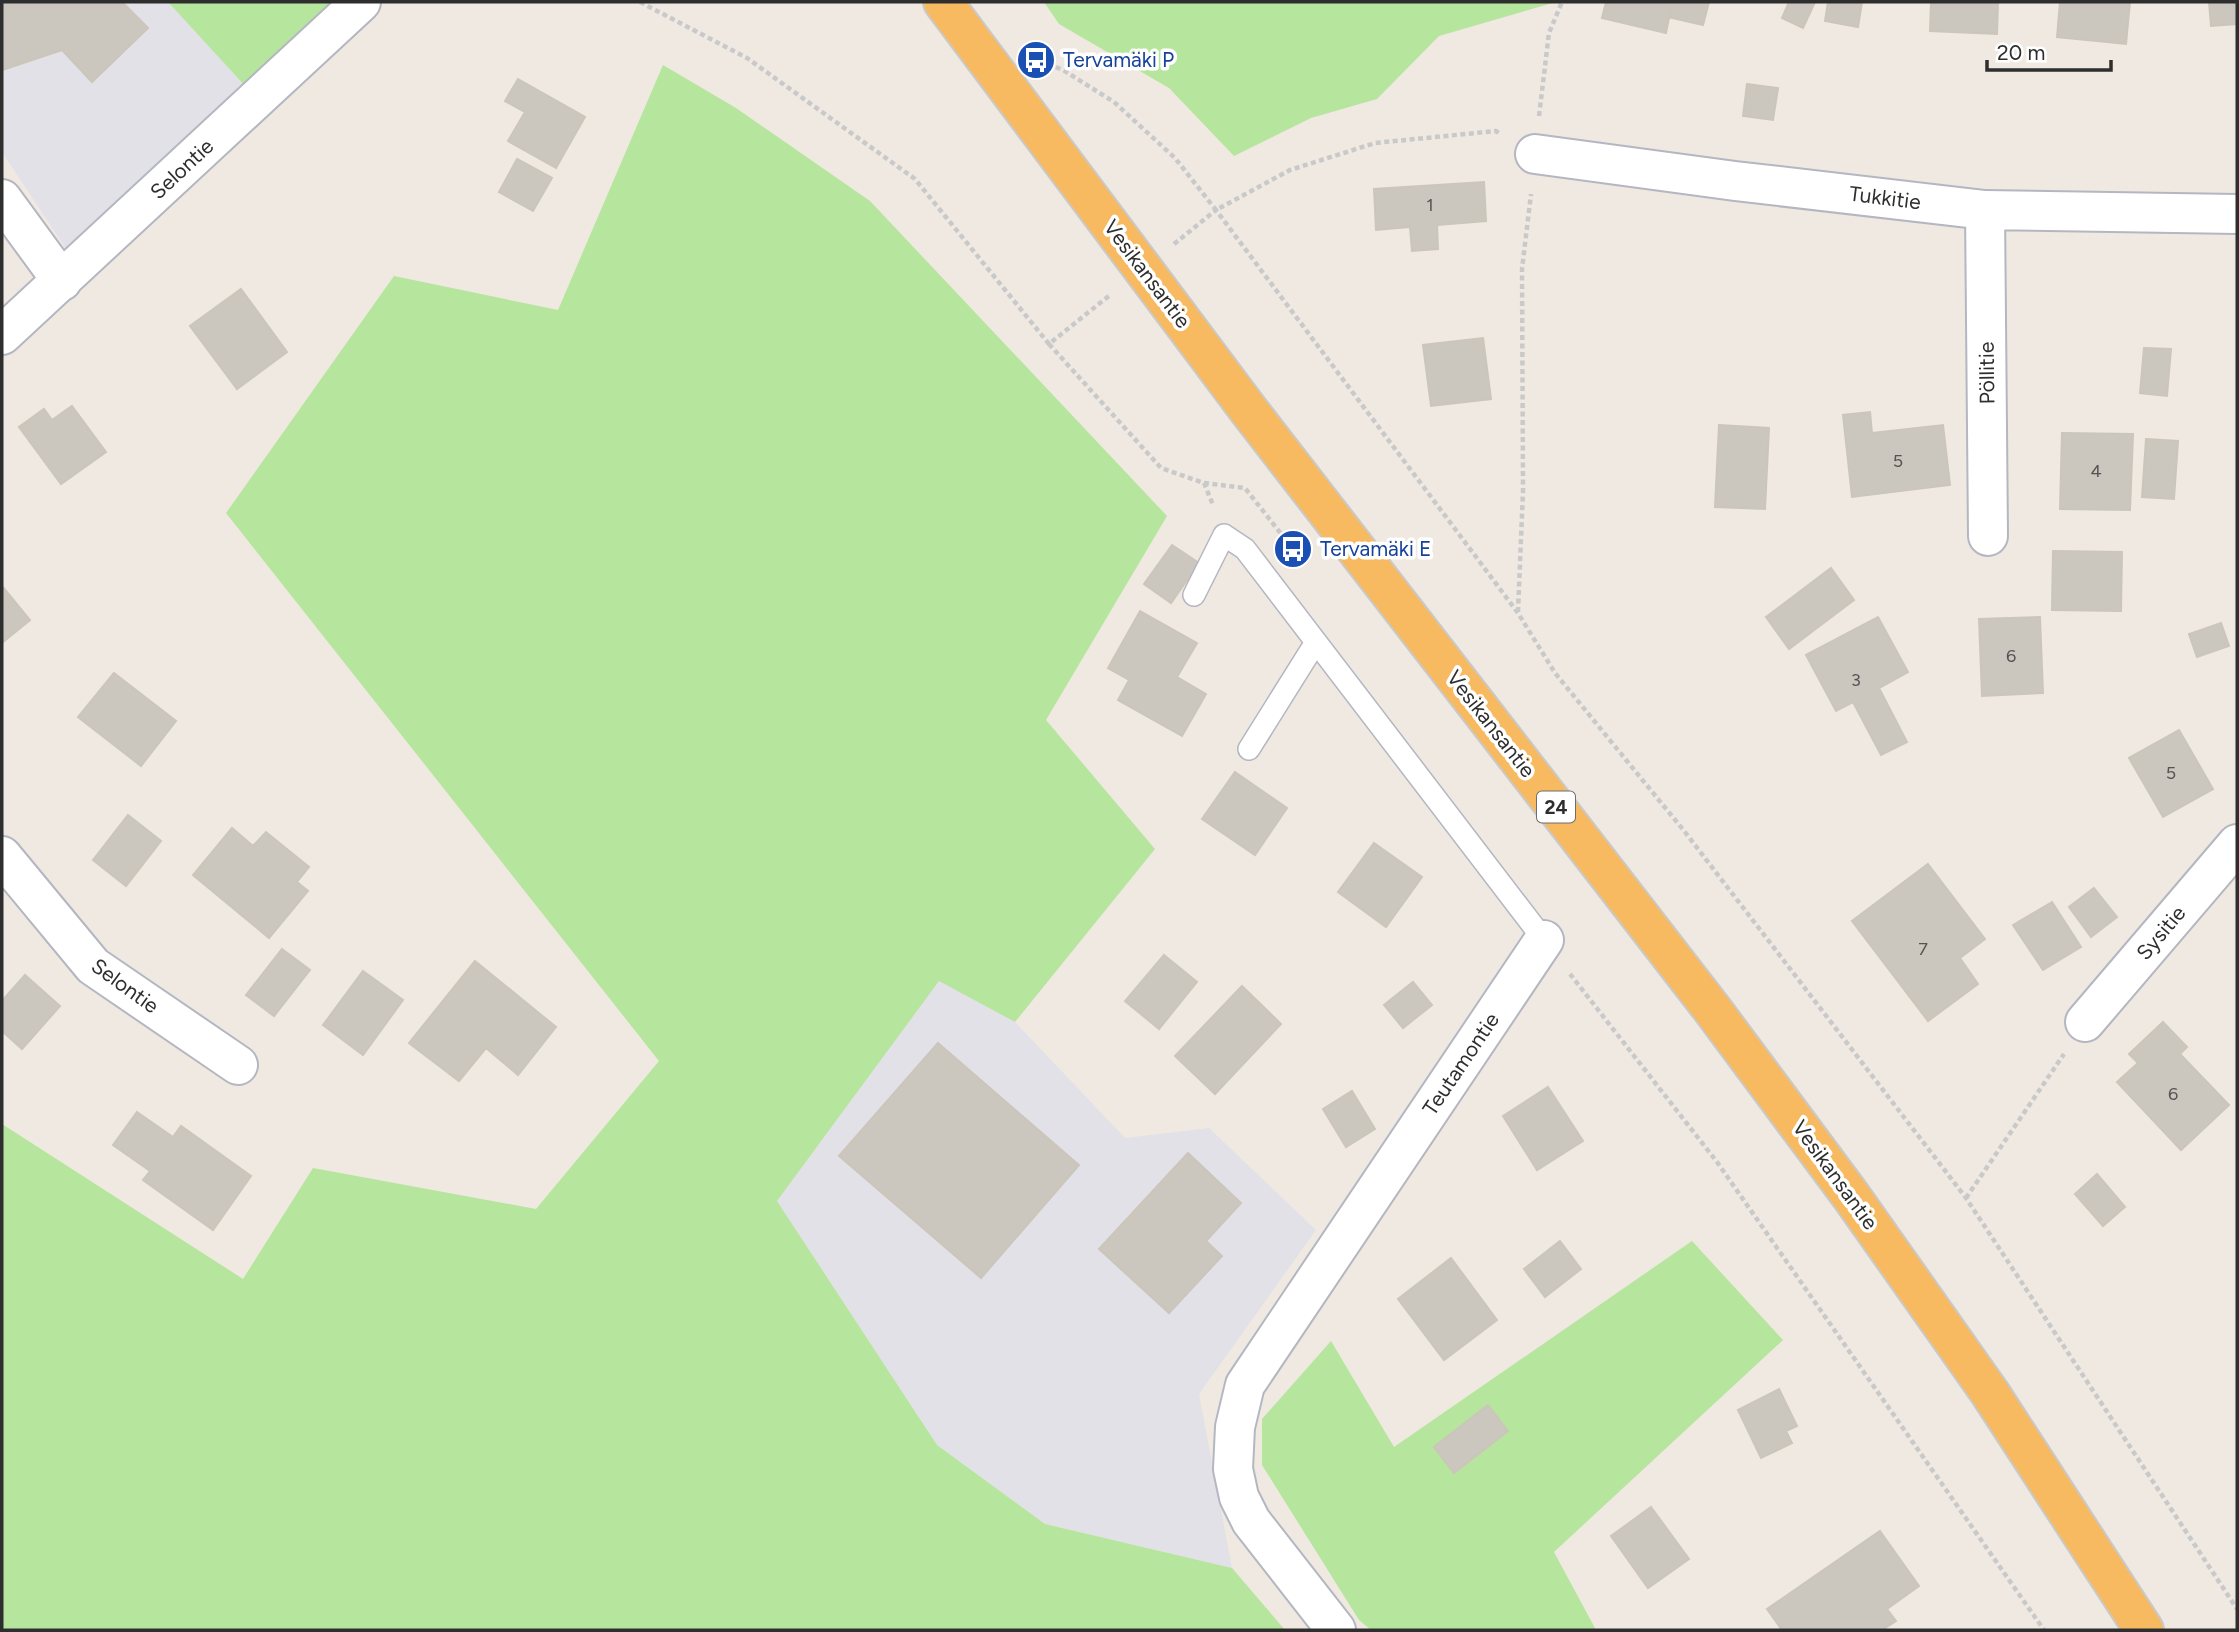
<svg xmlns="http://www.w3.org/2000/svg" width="2239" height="1632" font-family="Figtree,sans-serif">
<rect width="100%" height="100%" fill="#efe9e1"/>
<path fill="#e3e1e8" d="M2,2h166l78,85 -176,168 -68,-103z
M939,980l76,42 110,116 84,-10 107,102 -117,164 33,174 -187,-44 -108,-79 -160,-244z"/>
<path fill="#b6e59e" d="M168,2h168l-90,85z
M1044,2h512l-117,34 -62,63 -66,19 -77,38 -65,-68 -110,-64z
M663,65l73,43 134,93 297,315 -121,204 109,129 -140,173 -76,-41 -162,220 160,244 108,79 187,44 53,62h-1283v-506l241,155 70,-111 223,41 123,-148 -433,-548 168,-237 164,34z
M1692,1241l91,99 -229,212 42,78h-225l-12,-10 -97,-155v-46l69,-78 63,106z"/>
<path fill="#cbc7bf" stroke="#cbc5ba" stroke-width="2" d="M2,2h120l26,26 -56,54 -30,-32 -60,20z
M1606,2h66l-6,31 -64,-15z
M1672,2h37l-6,23 -35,-8z
M1789,2h26l-12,26 -21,-10z
M1828,2h34l-4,25 -33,-6z
M1931,2h67l-1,32 -67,-3z
M2060,2h70l-4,42 -69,-7z
M2209,2h28v22l-26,2z
M518,79l67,38 -29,51 -48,-27 17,-29 -20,-11z
M1747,84l31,4 -5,32 -30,-4z
M517,159l35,19 -19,33 -34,-19z
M1484,182l2,39 -49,4 1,24 -26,2 -2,-24 -34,3 -2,-41z
M241,289l46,63 -50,37 -47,-63z
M1483,338l8,61 -60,7 -8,-61z
M2144,348l27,1 -4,47 -27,-3z
M72,406l34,46 -45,32 -42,-57 25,-18 8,11z
M1870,412l2,21 71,-8 7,60 -98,12 -9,-82z
M1719,425l50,3 -4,81 -50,-2z
M2062,433l71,1 -3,76 -70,-1z
M2146,439l32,2 -4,58 -32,-2z
M1172,545l27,18 -28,40 -27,-19z
M2053,551l69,1 -1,59 -69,-1z
M1831,568l23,32 -65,49 -23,-32z
M2,586l28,34 -28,23z
M1140,611l57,32 -20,34 29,17 -24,42 -64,-36 11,-20 -21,-12z
M1878,617l30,55 -29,16 28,54 -26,13 -28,-53 -17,9 -30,-56z
M2040,617l3,76 -61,3 -3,-77z
M2221,623l8,23 -32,11 -8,-23z
M114,673l62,48 -35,45 -63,-49z
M2179,730l34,59 -50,28 -34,-59z
M1235,772l52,36 -32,47 -53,-36z
M128,815l33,26 -35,45 -33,-26z
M232,828l21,18 13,-14 43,35 -12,15 11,9 -39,47 -76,-63z
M1374,843l48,34 -36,50 -48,-35z
M1928,864l57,75 -25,19 18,26 -50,37 -76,-100z
M2094,888l23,29 -26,20 -22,-30z
M2052,902l29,45 -38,23 -30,-45z
M282,949l28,21 -36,46 -28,-21z
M1164,955l33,27 -38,47 -34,-28z
M475,961l81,66 -38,48 -32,-27 -27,33 -50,-38z
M363,971l40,29 -40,55 -40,-30z
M25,975l35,31 -38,43 -20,-18v-30z
M1413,982l19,23 -29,23 -19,-23z
M1242,986l39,38 -66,70 -40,-38z
M2163,1022l24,25 -7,7 49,51 -48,45 -64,-68 21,-19 -9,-9z
M938,1043l141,122 -98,113 -142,-122z
M1548,1087l35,54 -46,29 -34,-54z
M1352,1091l23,38 -29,18 -23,-38z
M137,1112l36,25 8,-11 70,50 -38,54 -70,-50 7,-9 -37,-26z
M1188,1153l53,50 -35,38 16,15 -53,57 -70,-64z
M2097,1174l28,33 -22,19 -28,-32z
M1560,1241l21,28 -36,28 -21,-28z
M1451,1258l46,62 -53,40 -46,-61z
M1779,1389l18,37 -11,5 6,12 -31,15 -23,-48z
M1488,1405l20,26 -54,42 -20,-26z
M1651,1507l38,52 -41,29 -37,-52z
M1880,1531l39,55 -32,23 9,12 -14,9h-100l-15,-21z"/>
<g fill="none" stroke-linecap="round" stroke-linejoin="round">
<defs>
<path id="service" d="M1194,595l30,-60 21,14 299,391
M1249,749l67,-107"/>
<path id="minor" d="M1535,154l200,27 250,29 252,4
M2,199l60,82
M1985,210l3,326
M2,335l359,-333
M2,856l91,110 145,99
M2085,1022l152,-178
M1336,1630l-85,-109 -12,-24 -6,-28 2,-42 10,-42 299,-445"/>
<path id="trunk" d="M943,2l307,410 462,597 139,187 139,197 154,237"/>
</defs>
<use href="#service" stroke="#b4b7c1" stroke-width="24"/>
<use href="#minor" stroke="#b4b7c1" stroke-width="42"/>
<use href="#trunk" stroke="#c9c9c9" stroke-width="42"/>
<path stroke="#c9c9c9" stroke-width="4.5" stroke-dasharray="5 3.5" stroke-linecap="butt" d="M640,2l107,56 168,121 134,165 61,-49
M1040,61l23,9 51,32 61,56 41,52 74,-40 85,-27 121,-12 4,3
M1539,116l10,-83 13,-31
M1174,244l42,-34 302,403 37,60 130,159 281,366 271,411
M1049,344l112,124 43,15 9,22
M1204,483l41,5 48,61
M1518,612l5,-121 -1,-222 9,-75
M1570,974l147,188 327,468
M1966,1198l98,-144"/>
<use href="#service" stroke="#fff" stroke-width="21"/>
<use href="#minor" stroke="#fff" stroke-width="38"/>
<use href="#trunk" stroke="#f8ba60" stroke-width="38"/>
</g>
<defs>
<symbol id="bus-disc" viewBox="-11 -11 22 22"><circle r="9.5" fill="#1a4fb4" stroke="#fff"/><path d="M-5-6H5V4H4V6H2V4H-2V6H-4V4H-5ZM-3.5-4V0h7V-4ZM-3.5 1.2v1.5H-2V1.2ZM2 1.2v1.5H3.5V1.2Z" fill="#fff"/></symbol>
</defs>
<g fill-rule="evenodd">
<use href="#bus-disc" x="1014" y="38" width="44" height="44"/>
<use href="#bus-disc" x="1271" y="527" width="44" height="44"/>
</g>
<g text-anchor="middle" stroke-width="7" stroke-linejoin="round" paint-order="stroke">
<g font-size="18" fill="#555452">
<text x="1430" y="211">1</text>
<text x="1898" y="467">5</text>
<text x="2096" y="477">4</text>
<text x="2011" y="662">6</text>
<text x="1856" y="686">3</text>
<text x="2171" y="779">5</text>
<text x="1923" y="955">7</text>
<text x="2173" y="1100">6</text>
</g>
<rect fill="#fff" stroke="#6d6d6d" stroke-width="2" x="1537" y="791.5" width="38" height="31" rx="5"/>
<g font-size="19" font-weight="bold" fill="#2e2e2e">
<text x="1556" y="814">24</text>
</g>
<g font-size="21" fill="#164399" stroke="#fff" text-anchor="start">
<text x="1063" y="67">Tervamäki P</text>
<text x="1320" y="556">Tervamäki E</text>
</g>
<g font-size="21" fill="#2e2e2e" stroke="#fff">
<text transform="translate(182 169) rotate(-43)" y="7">Selontie</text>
<text transform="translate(1885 198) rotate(7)" y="7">Tukkitie</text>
<text transform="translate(1147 274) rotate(53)" y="7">Vesikansantie</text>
<text transform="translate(1987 373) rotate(-91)" y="7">Pöllitie</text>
<text transform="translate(1491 724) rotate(52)" y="7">Vesikansantie</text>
<text transform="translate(2161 933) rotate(-50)" y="7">Sysitie</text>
<text transform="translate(125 986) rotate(36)" y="7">Selontie</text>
<text transform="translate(1461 1064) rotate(-56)" y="7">Teutamontie</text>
<text transform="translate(1835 1175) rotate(54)" y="7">Vesikansantie</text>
</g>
</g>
<rect width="2239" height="1632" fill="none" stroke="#2e2e2e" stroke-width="7"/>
<path d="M1987 60v10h124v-10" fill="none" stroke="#2e2e2e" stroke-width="3.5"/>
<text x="1997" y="60" font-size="21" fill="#2e2e2e" stroke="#ffffff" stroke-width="5" paint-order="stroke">20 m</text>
</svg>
